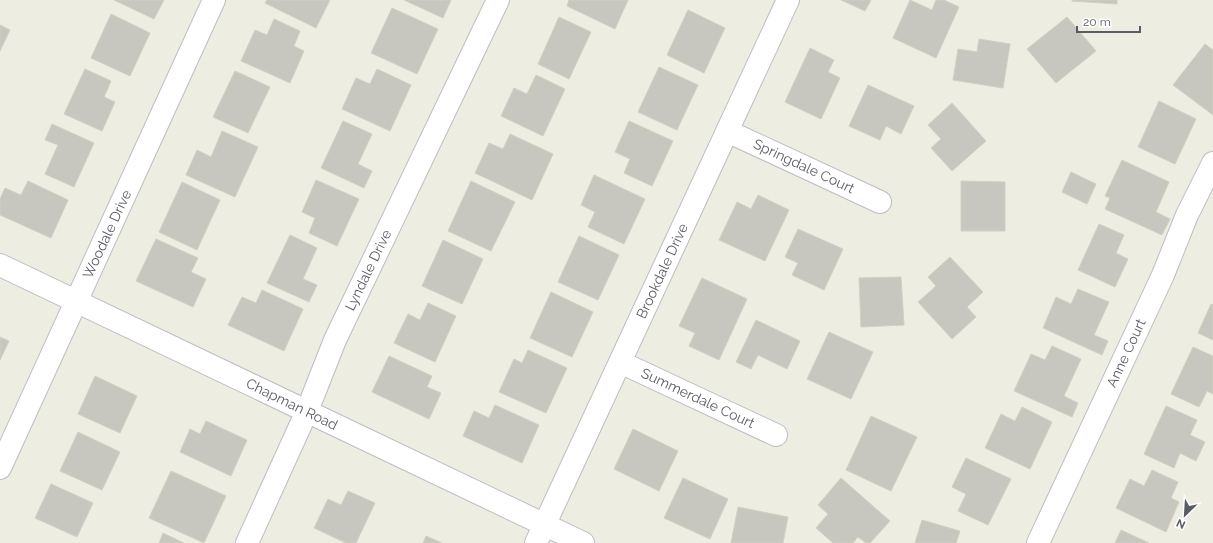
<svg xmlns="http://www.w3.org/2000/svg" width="1213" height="543" font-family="Raleway,sans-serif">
<rect width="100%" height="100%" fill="#edede1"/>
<path fill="#c8c7bf" stroke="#d2d0c0" d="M114,0h50l-10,19z
M267,0h63l-14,28 -51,-25z
M404,0h47l-8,18z
M569,0h59l-13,29 -48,-23z
M841,0h30l-6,11z
M910,0l22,10 4,-10h8l15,7 -23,51 -43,-20z
M1072,0h45v4l-45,-3z
M392,8l46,21 -21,45 -46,-21z
M688,10l37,18 -21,45 -37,-18z
M111,14l39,19 -20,43 -39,-18z
M559,17l32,15 -22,47 -31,-15z
M1067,17l29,34 -40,32 -29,-34z
M274,19l26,12 -6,15 10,5 -14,32 -49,-22 14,-31 12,5z
M0,25l10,5 -10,21z
M979,39l31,5 -7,44 -50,-8 5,-31 19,3z
M1205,44l8,6v65l-40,-30z
M810,48l24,12 -6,12 12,6 -19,41 -36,-17z
M659,67l39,18 -21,45 -39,-18z
M85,69l26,12 -7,16 11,5 -13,29 -38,-17z
M377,69l34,16 -21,46 -48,-22 14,-31 14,6z
M235,71l35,16 -22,46 -35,-16z
M536,75l29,14 -22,47 -42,-20 13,-28 13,6z
M868,85l46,21 -13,28 -15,-8 -6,14 -31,-14z
M1159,101l37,18 -21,45 -37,-17z
M952,103l34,38 -34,30 -21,-23 10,-9 -13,-14z
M343,121l29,13 -14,30 14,7 -8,17 -43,-20z
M629,121l44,20 -21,45 -28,-13 6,-14 -15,-7z
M52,124l42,19 -20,44 -29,-13 13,-29 -13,-5z
M222,131l36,16 -23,50 -49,-22 11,-25 14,7z
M510,134l43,20 -21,46 -57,-27 14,-30 14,6z
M1122,160l47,22 -13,30 14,7 -8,16 -57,-26 5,-11 -5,-2z
M1071,172l25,12 -9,20 -25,-12z
M594,175l51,24 -21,45 -36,-17 7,-15 -14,-7z
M316,180l43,19 -22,47 -28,-13 6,-15 -13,-6z
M28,181l40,19 -17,38 -51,-23v-16l5,-11 16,7z
M471,181l44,21 -24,49 -43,-20z
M961,181l44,1v49h-44z
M182,182l38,18 -23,50 -38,-18z
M758,195l31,15 -24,51 -46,-21 18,-38 14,7z
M1099,224l25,11 -8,18 12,6 -13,28 -37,-17z
M798,229l45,20 -19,41 -32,-15 6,-12 -13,-6z
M290,235l27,13 -14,31 14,6 -8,17 -42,-19z
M579,236l40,19 -21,45 -40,-18z
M156,239l42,19 -7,14 15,7 -13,28 -57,-26z
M443,240l40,19 -21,45 -40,-18z
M950,257l33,35 -16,15 9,10 -24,22 -34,-37 18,-16 -8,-9z
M901,277l3,48 -43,2 -2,-49z
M702,278l45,21 -28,61 -30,-14 6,-13 -16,-7z
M1078,289l31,13 -15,33 14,6 -6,14 -59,-27 13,-31 15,7z
M262,290l41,19 -19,42 -56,-26 14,-28 14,6z
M551,292l42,20 -21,45 -42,-19z
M428,303l28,13 -21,46 -41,-19 14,-29 12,6z
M1211,304l2,1v35l-15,-7z
M756,320l44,21 -13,28 -29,-14 -7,14 -15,-7z
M829,332l44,20 -22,47 -44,-20z
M0,337l9,4 -9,19z
M1052,346l29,13 -17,37 14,7 -6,14 -58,-26 17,-37 14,6z
M1193,347l20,9v38l-6,-3 -8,16 -28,-13z
M528,350l39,18 -21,45 -47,-21 15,-33 8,4z
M389,356l43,20 -5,11 14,6 -12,26 -57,-27z
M95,376l42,20 -17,37 -42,-19z
M495,405l44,20 -17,38 -59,-27 11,-25 15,7z
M1166,406l31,14 -7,15 15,7 -9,19 -16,-8 -6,15 -30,-14z
M1022,407l30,15 -22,47 -45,-21 16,-34 14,7z
M871,416l46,21 -26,54 -45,-21z
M206,421l41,19 -16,36 -51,-24 10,-23 10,5z
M633,429l45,22 -19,40 -45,-22z
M78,432l42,20 -18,38 -42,-19z
M966,458l45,21 -23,46 -30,-14 8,-17 -14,-7z
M1152,470l26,12 -7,16 8,4 -13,30 -50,-24 14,-29 14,7z
M171,471l55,25 -22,47 -55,-25z
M683,478l45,21 -18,40 -46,-21z
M841,478l49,43 -20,22h-4l-8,-6 -5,6h-20l-17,-15 12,-14 -10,-9z
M51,484l42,19 -16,34 -42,-19z
M348,491l27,12 -19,40h-10l-32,-15 14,-29 13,6z
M738,507l50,10 -5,26h-52z
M922,520l38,11 -4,12h-41z
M1121,530l28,13h-34z
M163,533l21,10h-25z
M426,536l16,7h-19z"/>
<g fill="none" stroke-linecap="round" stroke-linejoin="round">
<defs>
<path id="minor" d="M727,131l153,71
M620,362l156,73
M0,468l214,-468
M247,543l60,-132 28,-71 163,-340
M536,543l252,-543
M1038,543l125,-268 24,-60 26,-52"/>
<path id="tertiary" d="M0,265l583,278"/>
</defs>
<use href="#minor" stroke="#bcbdc3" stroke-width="24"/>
<use href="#tertiary" stroke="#bcbdc3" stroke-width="24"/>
<use href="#minor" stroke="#fff" stroke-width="22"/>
<use href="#tertiary" stroke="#fff" stroke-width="22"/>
</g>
<g text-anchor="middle" stroke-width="3.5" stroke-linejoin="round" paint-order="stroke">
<g font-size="14" fill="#5a5c63" stroke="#fff">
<text transform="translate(804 166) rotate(25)" y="5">Springdale Court</text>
<text transform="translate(107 234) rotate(-65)" y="5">Woodale Drive</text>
<text transform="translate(368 270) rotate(-64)" y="5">Lyndale Drive</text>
<text transform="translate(662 271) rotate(-65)" y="5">Brookdale Drive</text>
<text transform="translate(1126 353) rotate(-65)" y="5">Anne Court</text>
<text transform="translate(698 398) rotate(25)" y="5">Summerdale Court</text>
<text transform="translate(292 404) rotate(26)" y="5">Chapman Road</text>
</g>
</g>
<g transform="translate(1185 515) rotate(205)" stroke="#ffffff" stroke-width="3" paint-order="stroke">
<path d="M0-3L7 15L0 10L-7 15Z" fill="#5a5c63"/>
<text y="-6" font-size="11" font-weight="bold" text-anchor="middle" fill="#5a5c63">N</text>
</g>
<path d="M1077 26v6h63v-6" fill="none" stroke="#5a5c63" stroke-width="2"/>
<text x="1083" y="26" font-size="12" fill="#5a5c63" stroke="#ffffff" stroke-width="3" paint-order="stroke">20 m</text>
</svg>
